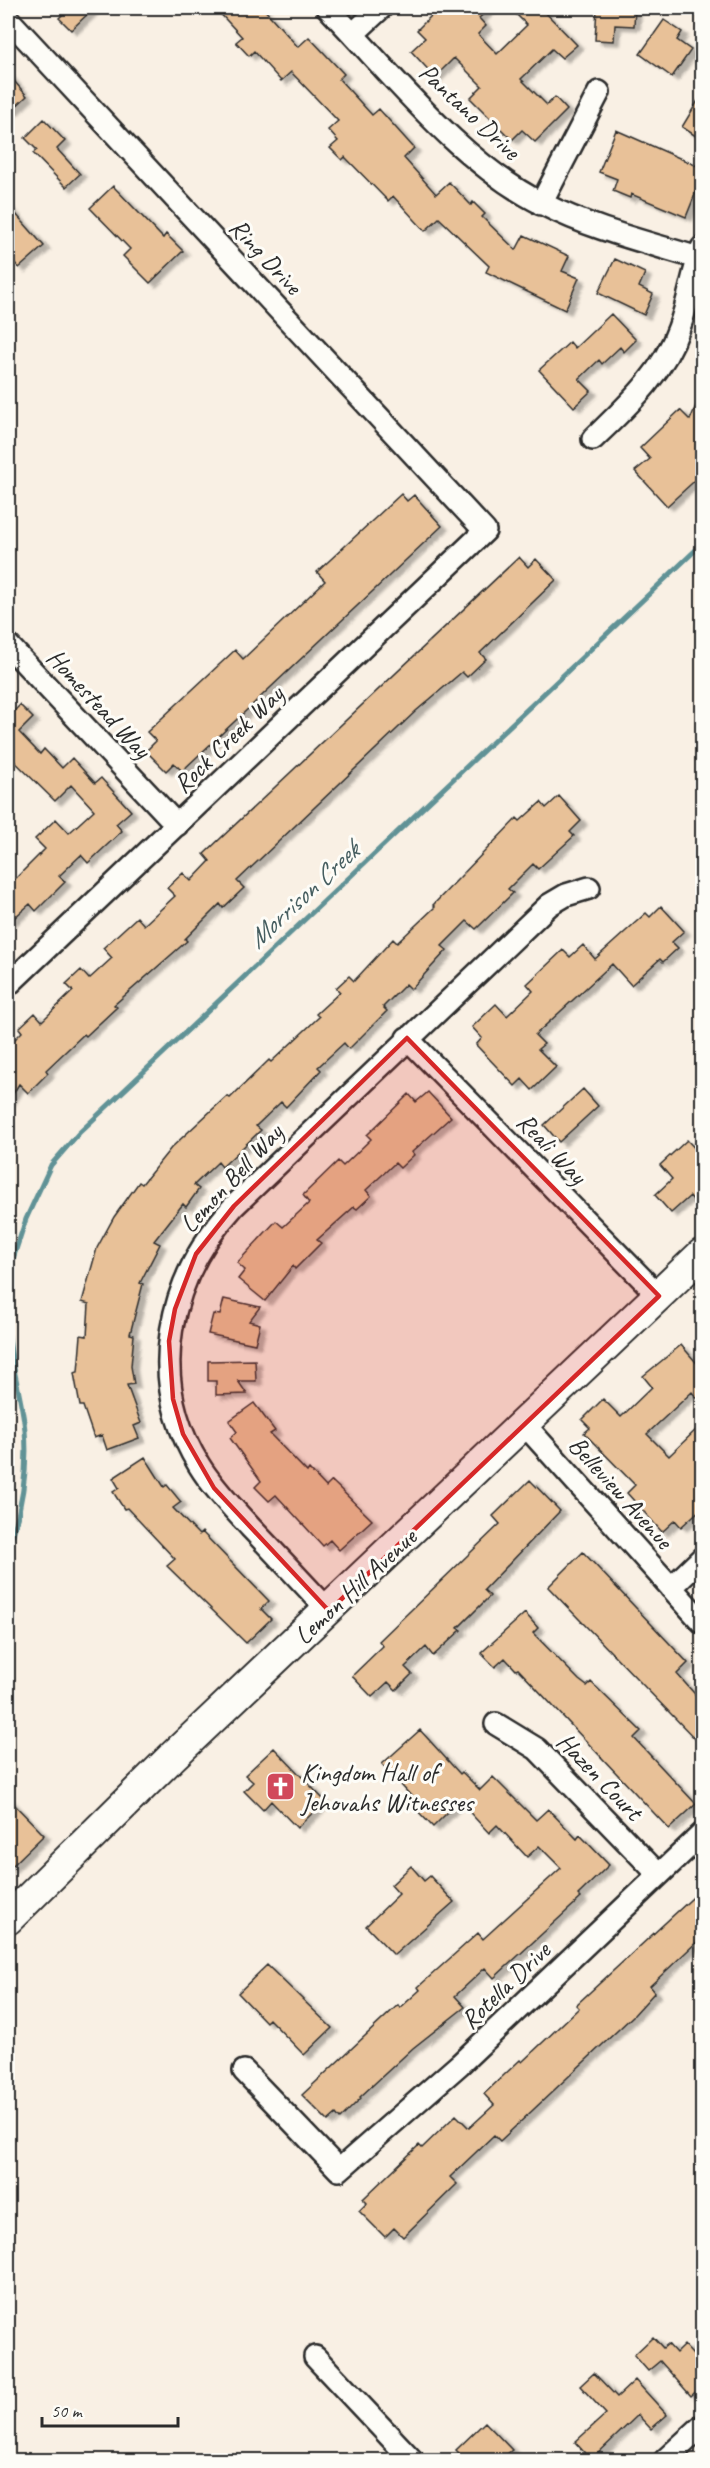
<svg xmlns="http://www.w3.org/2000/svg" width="710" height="2468" font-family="Caveat,sans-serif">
<defs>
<filter id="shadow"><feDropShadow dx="6" dy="4" stdDeviation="1.5" flood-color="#0004"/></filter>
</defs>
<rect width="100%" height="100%" fill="#f9f0e4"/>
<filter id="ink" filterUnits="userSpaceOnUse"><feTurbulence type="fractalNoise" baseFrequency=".0167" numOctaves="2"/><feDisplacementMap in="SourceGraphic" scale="12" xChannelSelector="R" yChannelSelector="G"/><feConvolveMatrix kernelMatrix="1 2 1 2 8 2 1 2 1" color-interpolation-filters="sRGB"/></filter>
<g filter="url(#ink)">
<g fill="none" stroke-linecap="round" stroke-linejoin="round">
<path stroke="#619296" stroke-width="5" d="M8,1319l1,-48 17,-52 25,-54 28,-32 623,-589
M8,1328c2,28 9,53 14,81 9,47 1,97 -14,141"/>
</g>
<path fill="#e8c198" stroke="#2b2b2b" stroke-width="1.5" filter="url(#shadow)" d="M69,8h25l-23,22 -12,-12z
M215,8h48l35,39 11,-10 35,37 -5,5 33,36 7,-6 35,39 -10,10 32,36 13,-12 22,23 2,-3 12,12 -3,3 34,33 8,-15 45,21 -7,15 17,7 -14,32 -79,-38 3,-6 -50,-48 -14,13 -32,-35 -5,5 -43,-44 -3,3 -12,-12 8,-7 -10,-11 10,-9 -47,-49 -10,9 -27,-30 -5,5 -13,-14 6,-5z
M439,8h51l-11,10 7,8 -8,8 19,20 30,-29 -17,-17h31l36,37 -15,13 -10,-9 -31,30 26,26 8,-8 12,13 -32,32 -13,-12 -10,10 -42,-42 12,-12 -28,-28 -19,19 -24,-26 14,-13 -8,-8z
M597,8h38l-1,18 -19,-1 -1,16 -19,-1z
M664,20l18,12 -5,8 14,10 -19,27 -32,-23z
M8,74l19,22 -19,18z
M702,94v46l-20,-13z
M44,119l21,22 -8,8 23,25 -14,13 -33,-34 4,-3 -12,-12z
M616,130l86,38v9l-16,40 -55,-23 -1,4 -17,-7 4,-12 -18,-7z
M113,186l50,52 3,-4 17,17 -33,32 -27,-27 7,-7 -40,-41z
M8,205l36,41 -25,22 -11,-13z
M615,259l30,14 -6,14 14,7 -9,21 -46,-22z
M611,314l25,26 -12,12 -4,-5 -18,17 -3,-4 -20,19 12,12 -17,16 -35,-37 31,-28 5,6z
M702,391v83l-35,32 -32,-35 15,-12 -10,-11 40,-38 10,10z
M401,494l6,7 7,-6 28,31 -260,245 -8,-8 -8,8 -20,-20 10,-10 -9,-9 88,-82 8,9 82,-78 -8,-9z
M519,557l9,10 8,-8 20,21 -76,73 6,6 -19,18 -5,-5 -46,39 -179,170 7,7 -21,20 -3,-4 -35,35 2,2 -73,64 3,2 -31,29 -2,-2 -38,36 2,3 -20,20 -9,-9 -11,18v-56l14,-14 -3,-4 16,-15 7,8 31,-30 -7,-7 15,-14 8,9 23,-21 -9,-10 34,-31 7,8 31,-29 -8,-8 16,-15 8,8 19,-20 -6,-7z
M20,705l13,13 -14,14 21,22 4,-5 18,19 10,-10 23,25 6,-5 30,33 -15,13 6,7 -34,32 -7,-8 -22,21 6,6 -29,29 -6,-7 -22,19v-37l37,-37 -10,-10 21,-20 13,14 25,-23 -23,-25 -16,16 -47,-46v-38z
M559,796l22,25 -11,11 4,4 -36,33 -5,-5 -25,25 5,4 -37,36 -9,-8 -25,25 5,4 -36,39 -5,-5 -23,23 4,4 -38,38 -5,-6 -26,24 3,3 -35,37 -5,-5 -25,24 5,4 -23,22 -16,15 -4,-5 -24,23 5,4 -13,18 -3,-3 -29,37 6,3 -20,39 3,1 -13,50 4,1 -3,31 3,18 -7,1 14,38 -7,3 5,12 -32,12 -5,-15 -8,3 -11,-32h-3l-6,-33 4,-1 3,-37 6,1 2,-32 -7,-2 15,-54 17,-31 25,-35 3,2 29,-36 56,-52 3,2 39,-38 2,2 48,-45 -3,-3 24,-22 -4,-4 13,-12 5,5 39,-42 4,4 38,-36 -2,-2 84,-87 3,3 21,-19 5,6z
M661,906l23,25 -12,11 6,6 -15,14 -3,-3 -29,26 -19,-21 -77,71 9,9 -6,5 18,18 -24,23 -10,-11 -7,7 -39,-41 6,-7 -10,-11 24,-23 11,12 26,-25 -6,-7 36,-34 7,7 13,-12 12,14 51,-46 4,4z
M583,1089l15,17 -39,36 -15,-17z
M428,1092l23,25 -39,35 2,3 -14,13 -5,-5 -29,27 5,6 -14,13 -3,-2 -37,33 4,3 -26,26 -2,-3 -28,35 -27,-22 7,-9 -8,-7 39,-42 7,6 26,-24 -6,-8 35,-34 5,5 28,-27 -4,-4 42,-41 7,8z
M687,1140l15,16v36l-9,8 -3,-4 -19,17 -16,-18 17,-16 -12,-14z
M224,1299l36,8 -11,14 11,3 -5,20 -47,-10 5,-20 7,1z
M681,1345l21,24v35l-10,-12 -45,42 22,22 33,-32v84l-21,19 -6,-7 -13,12 -35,-39 8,-8 -51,-52 6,-5 -8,-8 21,-21 18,18 31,-30 -9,-11z
M255,1360l1,21h-18l9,13 -31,1v-14h-8v-20z
M254,1403l21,28 -5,3 37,38 2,-3 17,18 6,-6 40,39 -33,30 -9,-10 -7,6 -47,-51 -7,6 -14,-14 6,-6 -31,-43 7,-6 -8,-11z
M145,1457l19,30 3,-2 14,17 -8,6 26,27 3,-3 67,69 -8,8 10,10 -25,24 -79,-77 8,-7 -48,-51 -3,1 -11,-17 6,-4 -6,-10z
M530,1480l30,31 -76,79 6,6 -32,32 3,2 -28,26 -7,-9 -21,20 7,7 -16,16 -8,-8 -16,15 -20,-21 31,-30 -4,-5 121,-117 -7,-8z
M583,1552l105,111 -11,11 25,28v44l-154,-159z
M525,1613l13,15 -5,5 46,47 8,6 4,-4 50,49 -7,7 62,66 -27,25 -151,-160 -2,1 -11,-12 -10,9 -14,-14z
M420,1730l40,44 2,-2 18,18 13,-13 43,43 12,-11 29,30 3,-4 29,30 -31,30 3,3 -87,80 -9,-10 -30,28 10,11 -52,41 -53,49 1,1 -21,21 -4,-5 -8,7 -26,-26 96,-90 2,3 20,-18 -2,-3 60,-54 5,6 78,-71 -22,-22 -12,11 -30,-32 -8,8 -30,-32 -26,26 -25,-26 4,-4 -30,-33z
M274,1748l51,53 -28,27 -26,-27 -8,9 -19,-19 9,-9 -8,-7z
M8,1798l36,37 -36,35z
M411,1866l13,15 6,-5 24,26 -60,53 -28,-29 33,-32 -8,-9z
M702,1889v48l-52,49 5,6 -21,23 -134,126 -6,-6 -44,42 7,7 -54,53 -9,-9 -9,9 -26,-26 8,-8 -4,-4 56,-54 3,3 34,-33 13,13 25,-23 -10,-11 36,-34 2,2 57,-54 -3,-3z
M267,1965l65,63 -28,27 -35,-36 -3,3 -28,-29z
M653,2337l10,11 5,-4 8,9 8,-8 18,20v21l-11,10 -31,-35 -12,10 -14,-16z
M594,2373l23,24 18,-17 32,35 -16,14 -13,-14 -47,45 -16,-18 31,-28 -26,-28z
M485,2422l27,28 -12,10h-34l-10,-10z"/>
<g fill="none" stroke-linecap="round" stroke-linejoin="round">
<defs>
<path id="street" d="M328,8c63,65 133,156 215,196 49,25 103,38 155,54
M8,19l477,512 -477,454
M353,34l28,-26
M541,204l58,-112
M593,439c34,-33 70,-65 86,-111 10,-26 13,-54 23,-80
M8,645l169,180
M407,1038l252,258
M525,1425l177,197
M671,1588l31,-30
M329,1611c-26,-28 -52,-56 -78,-83 -18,-20 -38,-40 -52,-63 -54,-87 -31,-187 35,-259l315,-301 17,-10 23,-7
M496,1724l41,25 122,126
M244,2071l95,99 121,-106 242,-230
M315,2357l97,103
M665,2460l37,-34"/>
<path id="secondary" d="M8,1919l164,-162 530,-503"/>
</defs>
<use href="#street" stroke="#2b2b2b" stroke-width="26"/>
<use href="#secondary" stroke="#2b2b2b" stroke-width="34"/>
<use href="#street" stroke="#fdfcf7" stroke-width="21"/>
<use href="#secondary" stroke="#fdfcf7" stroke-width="30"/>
</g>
</g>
<path fill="#d62828" fill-opacity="0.2" stroke="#d62828" stroke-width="4.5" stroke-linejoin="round" d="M407,1038l252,258 -330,315 -115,-123 -31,-54 -10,-35 -4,-58 6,-32 21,-55 38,-48z"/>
<defs>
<symbol id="church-square" viewBox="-11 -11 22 22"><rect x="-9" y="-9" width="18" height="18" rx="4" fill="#d1495b" stroke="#fdfcf7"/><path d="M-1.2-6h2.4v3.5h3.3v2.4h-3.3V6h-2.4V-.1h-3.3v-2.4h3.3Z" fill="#fff"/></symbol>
</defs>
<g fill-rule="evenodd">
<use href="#church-square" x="264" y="1770" width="33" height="33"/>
</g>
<g text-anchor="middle" stroke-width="6" stroke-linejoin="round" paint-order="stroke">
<g font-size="26" fill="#2b2b2b" stroke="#fdfcf7">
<text transform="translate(470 111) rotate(43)" y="9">Pantano Drive</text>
<text transform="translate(266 256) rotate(47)" y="9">Ring Drive</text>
<text transform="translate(99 703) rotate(47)" y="9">Homestead Way</text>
<text transform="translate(228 739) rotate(-44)" y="9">Rock Creek Way</text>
<text transform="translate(552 1148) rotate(46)" y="9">Reali Way</text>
<text transform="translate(231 1178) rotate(-47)" y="9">Lemon Bell Way</text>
<text transform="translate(621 1492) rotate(48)" y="9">Belleview Avenue</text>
<text transform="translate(355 1586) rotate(-43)" y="9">Lemon Hill Avenue</text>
<text transform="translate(600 1776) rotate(46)" y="9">Hazen Court</text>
<text transform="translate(505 1985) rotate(-44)" y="9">Rotella Drive</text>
</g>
<g font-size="26" fill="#2b2b2b" stroke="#fdfcf7" text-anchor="start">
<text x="301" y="1781">Kingdom Hall of<tspan x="301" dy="30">Jehovahs Witnesses</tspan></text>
</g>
<g font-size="27" font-style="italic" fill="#465e60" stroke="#fdfcf7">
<text transform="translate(303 895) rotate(-43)" y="9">Morrison Creek</text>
</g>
</g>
<rect width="710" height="2468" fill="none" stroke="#fdfcf7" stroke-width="30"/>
<rect x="15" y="15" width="680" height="2438" fill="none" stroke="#2b2b2b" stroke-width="2" filter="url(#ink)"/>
<path d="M42 2417v9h136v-9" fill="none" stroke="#2b2b2b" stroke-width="3"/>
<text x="51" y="2417" font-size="18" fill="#2b2b2b" stroke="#fdfcf7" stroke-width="4.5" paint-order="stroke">50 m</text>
</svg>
